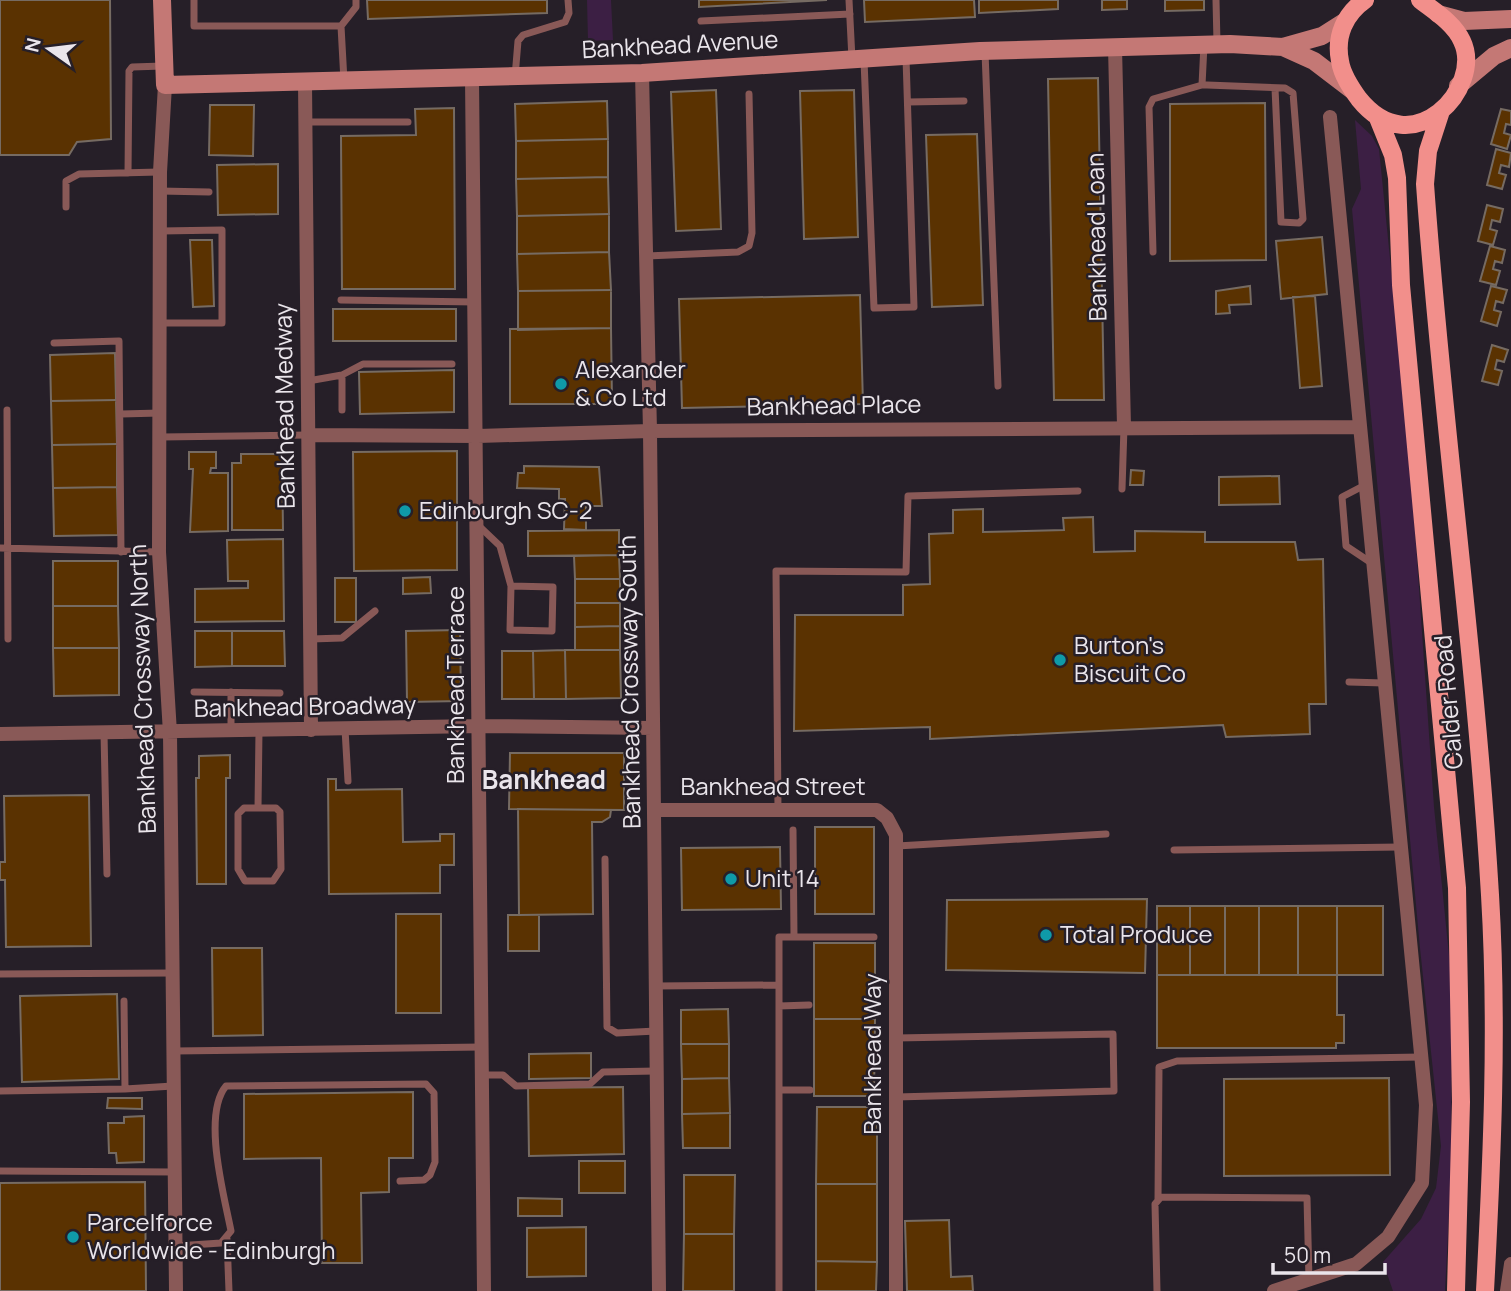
<svg xmlns="http://www.w3.org/2000/svg" width="1511" height="1291" font-family="Manrope,sans-serif">
<rect width="100%" height="100%" fill="#261f28"/>
<path fill="#3c1f44" d="M587,0h24l2,40 -25,1z
M1355,120l17,16 7,13 31,308 24,350 18,178 -1,192 -6,114h-52l-10,-29 38,-43 15,-31 5,-42 -21,-198 -68,-739 9,-20z"/>
<path fill="#5a3201" stroke="#766b62" stroke-width="2" d="M0,0h110l1,139 -34,3 -8,13h-69z
M367,0h180v13l-179,6z
M699,0h128l-128,7z
M864,0h110l1,17 -110,5z
M979,0h79v9l-79,4z
M1102,0h25v9l-25,1z
M1165,0h39v10l-39,1z
M1098,78l6,322h-50l-6,-321z
M716,90l5,139 -45,2 -5,-139z
M854,90l4,147 -54,2 -4,-148z
M607,101l1,38 -92,2 -1,-37z
M1265,103l1,157 -96,1v-157z
M210,105h44l-1,51 -44,-1z
M454,108l1,181h-113l-1,-153 75,-1 -1,-26z
M1501,109l10,2v14l-5,-1 -2,9 7,2 -4,14 -16,-5z
M977,134l6,171 -51,2 -6,-172z
M608,139v38l-92,2v-38z
M1496,149l15,4 -2,14 -8,-2 -2,8 7,2 -4,14 -15,-4z
M278,164v50l-60,1 -1,-50z
M608,177l1,37 -92,2 -1,-37z
M1487,205l16,4 -3,13 -8,-2 -2,9 7,2 -4,14 -15,-4z
M609,214v38l-92,2v-38z
M1322,237l5,57 -46,5 -5,-58z
M190,240h22l2,66 -21,1z
M1490,246l15,4 -3,13 -7,-2 -2,8 7,2 -4,14 -16,-4z
M609,252l2,38 -93,1 -1,-37z
M1250,286l1,18 -22,1 1,8 -14,1v-23z
M1491,286l16,4 -4,13 -7,-2 -2,9 7,2 -4,14 -16,-5z
M611,290v38l-93,2v-39z
M860,295l3,109 -181,4 -3,-109z
M1315,296l7,90 -22,2 -7,-91z
M333,309h123v32h-123z
M611,328l1,76h-102v-75z
M1492,345l16,5 -4,12 -7,-2 -2,9 7,2 -4,14 -16,-4z
M115,353l1,47 -65,1 -1,-46z
M454,370v42l-94,2 -1,-42z
M116,400l1,44 -65,1 -1,-44z
M117,444v43l-64,1 -1,-43z
M457,451v119l-103,1 -1,-119z
M189,452h27v16h-5l-1,5h18v58l-38,1 3,-63h-4z
M241,454h41l1,76h-51v-67h9z
M524,466l75,1 3,39h-16v24l-22,-1 1,-30h-6v-10l-42,-1 1,-15h6z
M1131,470l13,1 -1,14h-13z
M1279,476l1,28 -61,1v-28z
M117,487l1,48 -64,1 -1,-48z
M983,509v23l81,-2 -1,-12 30,-1 1,35 41,-1v-20l70,1v10h90l3,18 25,-1 3,145h-17l1,30 -84,3 -3,-12 -293,14v-12l-136,4 1,-116h108v-30l27,-1 -1,-50 24,-1v-23z
M619,530v25l-91,1v-25z
M283,539l1,82 -89,1v-33l53,-1v-7h-20l-1,-41z
M619,555l1,24h-45l-1,-23z
M53,561h65v45h-65z
M430,577l1,16 -28,1v-16z
M335,578h21v44h-21z
M575,579h45v24h-45z
M575,603h45v23l-45,1z
M53,606h65l1,42h-66z
M620,626v24h-45v-23z
M460,630l1,71 -54,1 -1,-71z
M195,631h37v35l-37,1z
M232,631h52l1,35h-53z
M53,648h66v47l-65,1z
M565,650h55l1,48 -55,1z
M565,650l1,49h-32l-1,-48z
M502,651h31l1,48h-32z
M510,753h114v57l-115,-1z
M230,755v23h-4v106h-29l-1,-106h3v-22z
M328,779h8v11l66,-1 1,53 37,-1v-7h14v31h-14v28l-111,1z
M89,795l2,151 -85,1 -1,-67h-5v-18h5l-1,-66z
M518,809l93,1 -1,7 -8,5h-10l1,92 -74,1z
M815,827h59v87h-59z
M780,847l1,62 -99,1 -1,-62z
M1147,899l-2,74 -199,-3 1,-70z
M1157,906h33v69h-33z
M1190,906h35v69h-35z
M1225,906h34v69h-34z
M1259,906h39v69h-39z
M1298,906h39v69h-39z
M1337,906h46v69h-46z
M396,914h45v99h-45z
M508,915h31v36h-31z
M814,943h61v76h-61z
M212,948h50l1,87 -50,1z
M1157,975h180v40h7v28h-8v5h-179z
M117,994l2,85 -97,3 -2,-86z
M728,1009l1,35h-48v-34z
M814,1019h61l-1,77h-60z
M681,1044h48v34l-47,1z
M591,1053v25l-62,1v-25z
M729,1078l1,35 -48,1v-35z
M1389,1078l1,97 -166,1v-97z
M623,1087l1,67 -95,2 -1,-68z
M413,1092v66h-24v34l-28,1 1,70h-40l-1,-105 -77,1v-65z
M108,1098h34v11l-35,-1z
M817,1107h60v77h-61z
M730,1113v35h-47l-1,-34z
M144,1116v46l-27,1 -1,-10h-7l-1,-30h16v-6z
M579,1161h46v32h-46z
M684,1175h51l-1,59h-50z
M145,1182l1,109h-146v-108z
M816,1184h61v78l-61,-1z
M518,1198l44,1v17h-44z
M949,1220l2,57 21,-1 1,15h-66l-2,-70z
M586,1227v49l-59,1v-49z
M684,1234h50v57h-51z
M816,1261l61,1 -1,29h-60z"/>
<g fill="none" stroke-linecap="round" stroke-linejoin="round">
<path stroke="#895957" stroke-width="7" d="M194,0v26h147
M849,0l3,59
M1216,0l1,43
M701,21l149,-7
M1204,45l-2,40h5l78,3 8,5 10,126 -4,4 -18,-1 -6,-134
M985,52l13,334
M864,60l10,248 40,-1 -8,-249
M515,77l3,-36 5,-6 42,-13 4,-9 -1,-13
M344,81l-3,-55 15,-19v-7
M908,102l56,-1
M306,122h102
M128,173l1,-102 3,-4 31,-1
M160,191l49,1
M66,207v-26l13,-7 80,-2
M1153,252l-4,-145 4,-8 49,-14
M647,256l91,-4 11,-6 3,-13 -3,-139
M341,300l134,2
M159,323h63v-93l-61,1
M54,343l65,-2 2,211
M308,381l34,-6 21,-11h89
M7,410l1,229
M342,410v-35
M121,414l39,-1
M161,437l147,-2
M1365,485l-23,12 4,49 27,18
M1122,489l2,-62
M479,526l21,20 11,40 -1,44 42,1 1,-44 -42,-1
M0,548l159,4
M311,639l31,-1 33,-27
M1349,682l35,1
M194,692l86,1
M231,692v39
M345,729l3,52
M104,733l3,141
M244,808h32l4,4 1,57 -8,12h-28l-7,-12v-55z
M258,808l1,-77
M778,810l-2,-239 130,1 2,-76 170,-5
M793,830l1,107
M897,846l209,-12
M1174,850l226,-3
M605,859l2,168 10,6 39,-2
M0,974l172,-1
M656,986l123,-1
M124,1001l1,88 48,-3
M779,1006l30,-1
M174,1051l308,-4
M482,1075h21l13,11 74,-2 13,-12 53,-1
M779,1090h31
M0,1091l125,-2
M896,1097l218,-6 -1,-57 -217,4
M0,1171l174,1
M1158,1200l1,-133 18,-6 244,-4
M227,1239l2,52
M176,1246l45,-3 10,-12c-7,-36 -29,-116 -5,-145l200,-2 8,9 1,69 -5,13 -6,5 -24,1
M779,1291v-354h95
M1157,1291l-2,-87 6,-7 146,1 2,82"/>
<path stroke="#895957" stroke-width="14" d="M1115,47l9,379
M642,73l8,358 9,860
M472,78l12,1213
M305,82l6,648
M165,85l-5,87 -1,380 11,181 6,558
M309,435l169,1 172,-5 710,-4
M0,734l479,-8 174,2
M655,810h222l10,8 9,17v456
M1274,1291l82,-27 32,-27 34,-54 4,-78 -96,-988
M1507,1291l4,-27"/>
<path stroke="#c47875" stroke-width="18" d="M162,0l3,85 477,-12 338,-22 250,-7 53,3 31,14 38,29
M1438,14l26,7 47,-2
M1283,47l39,-11 22,-14
M1458,86l36,-30 17,-8"/>
<path stroke="#f28f8b" stroke-width="18" d="M1365,0c-20,14 -30,36 -25,61 2,14 11,27 19,38 54,67 125,-12 103,-58 -8,-18 -28,-30 -42,-41
M1441,111l-13,40 -3,33c17,237 51,474 65,711 8,133 2,264 -5,396
M1378,118l15,37 4,23 4,107 56,603 4,214 -5,189"/>
</g>
<g fill="#0f9aa8" stroke="#261f28" stroke-width="2.5">
<circle cx="561" cy="384" r="7"/>
<circle cx="405" cy="511" r="7"/>
<circle cx="1060" cy="660" r="7"/>
<circle cx="731" cy="879" r="7"/>
<circle cx="1046" cy="935" r="7"/>
<circle cx="73" cy="1237" r="7"/>
</g>
<g text-anchor="middle" stroke-width="5" stroke-linejoin="round" paint-order="stroke">
<g font-size="24" fill="#eae5eb" stroke="#261f28">
<text transform="translate(680 45) rotate(-3)" y="8">Bankhead Avenue</text>
<text transform="translate(1097 237) rotate(-91)" y="8">Bankhead Loan</text>
<text transform="translate(285 406) rotate(-91)" y="8">Bankhead Medway</text>
<text transform="translate(834 406) rotate(-1)" y="8">Bankhead Place</text>
<text transform="translate(630 682) rotate(-91)" y="8">Bankhead Crossway South</text>
<text transform="translate(456 685) rotate(-90)" y="8">Bankhead Terrace</text>
<text transform="translate(143 689) rotate(-92)" y="8">Bankhead Crossway North</text>
<text transform="translate(1449 702) rotate(-95)" y="8">Calder Road</text>
<text transform="translate(305 707) rotate(-1)" y="8">Bankhead Broadway</text>
<text x="773" y="795">Bankhead Street</text>
<text transform="translate(873 1054) rotate(-90)" y="8">Bankhead Way</text>
</g>
<g font-size="24" fill="#eae5eb" stroke="#261f28" text-anchor="start">
<text x="575" y="378">Alexander<tspan x="575" dy="28">&amp; Co Ltd</tspan></text>
<text x="419" y="519">Edinburgh SC-2</text>
<text x="1074" y="654">Burton's<tspan x="1074" dy="28">Biscuit Co</tspan></text>
<text x="745" y="887">Unit 14</text>
<text x="1060" y="943">Total Produce</text>
<text x="87" y="1231">Parcelforce<tspan x="87" dy="28">Worldwide - Edinburgh</tspan></text>
</g>
<g font-size="26" font-weight="bold" fill="#eae5eb" stroke="#261f28">
<text x="544" y="789">Bankhead</text>
</g>
</g>
<g transform="translate(49 49) rotate(284)" stroke="#261f28" stroke-width="5" paint-order="stroke">
<path d="M0-5L12 26L0 18L-12 26Z" fill="#eae5eb"/>
<text y="-10" font-size="19" font-weight="bold" text-anchor="middle" fill="#eae5eb">N</text>
</g>
<path d="M1273 1263v10h112v-10" fill="none" stroke="#eae5eb" stroke-width="3.5"/>
<text x="1284" y="1263" font-size="21" fill="#eae5eb" stroke="#261f28" stroke-width="5" paint-order="stroke">50 m</text>
</svg>
